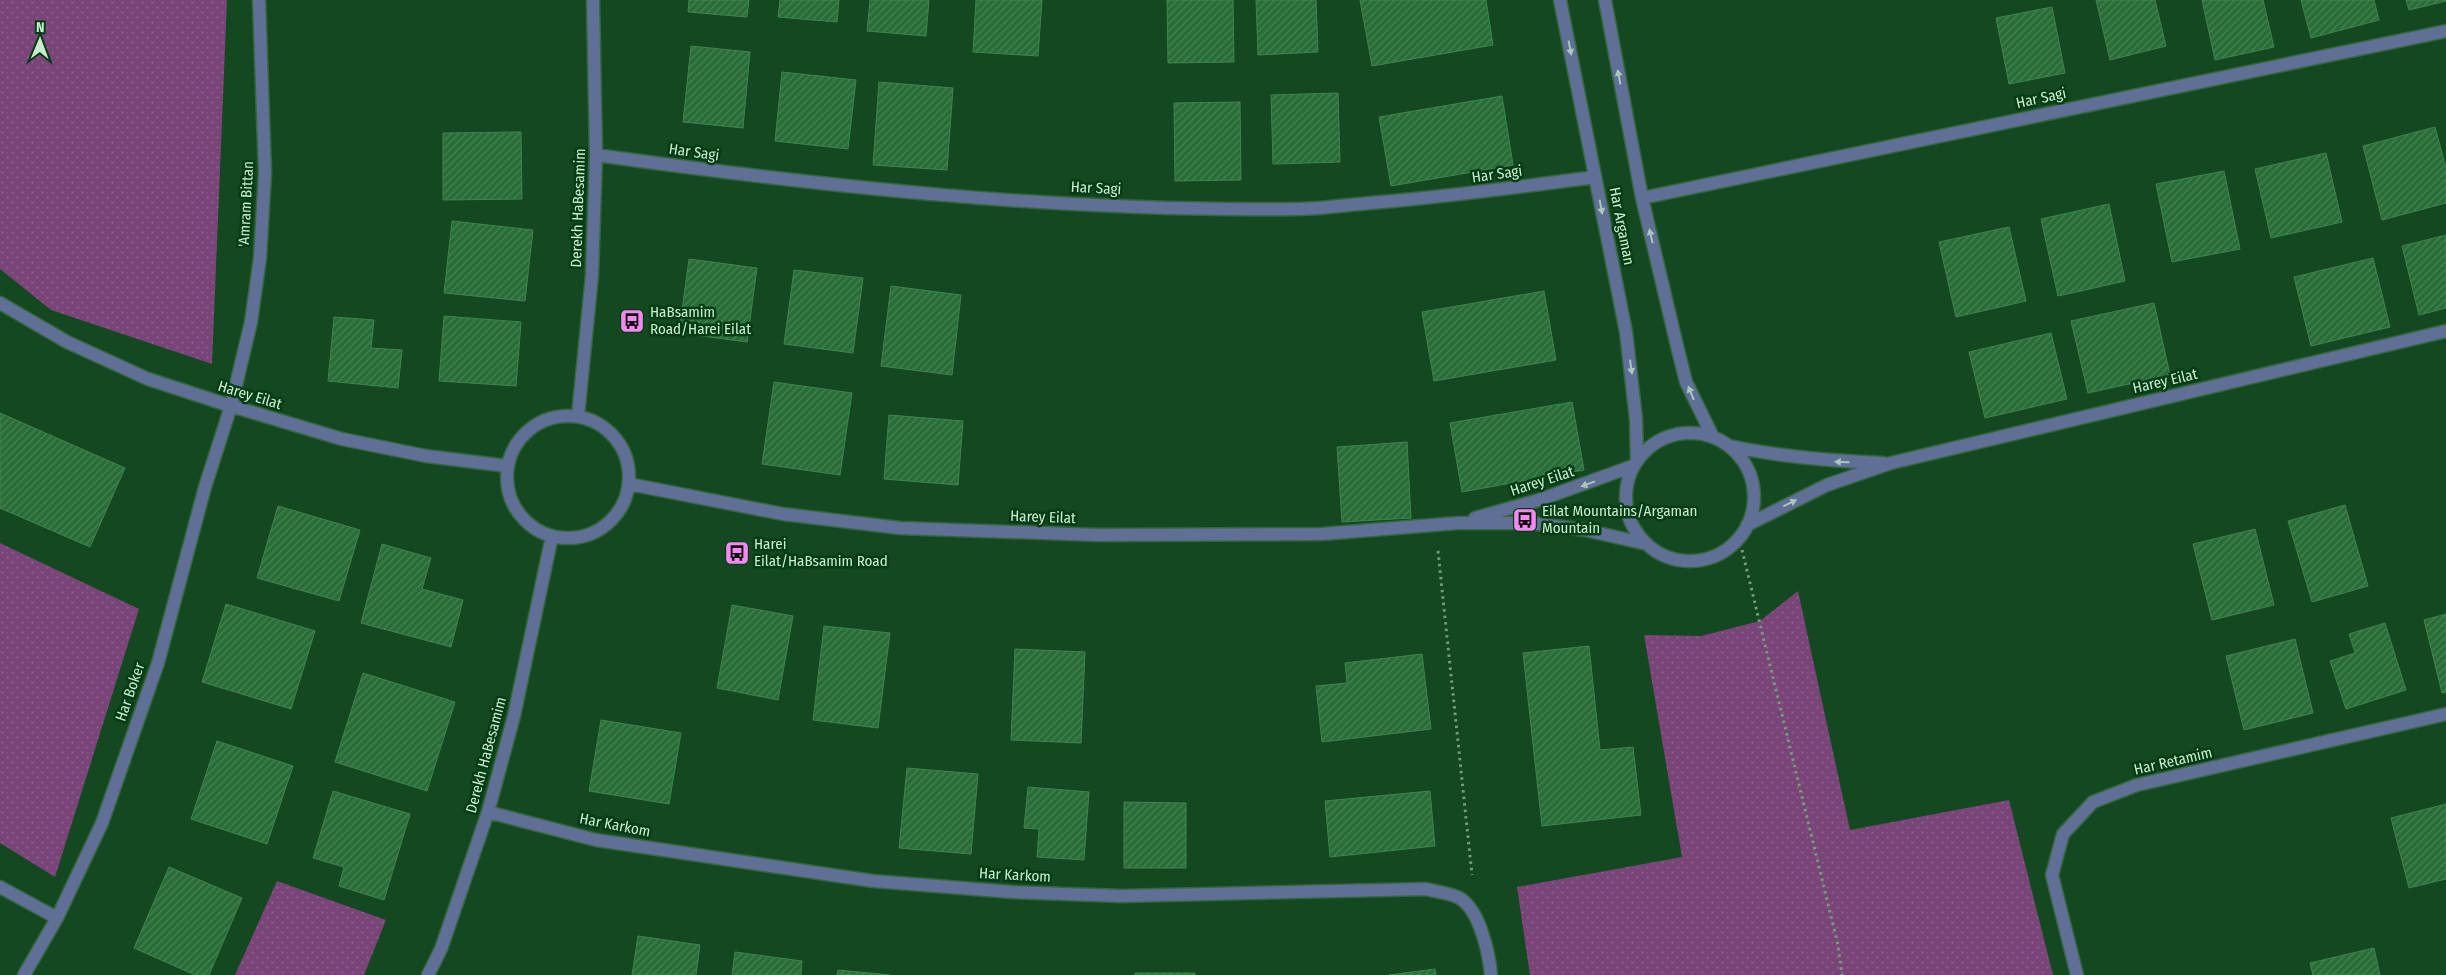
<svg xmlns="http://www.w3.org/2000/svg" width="2446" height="975" font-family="'Fira Sans Condensed',sans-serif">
<defs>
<pattern id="grass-dots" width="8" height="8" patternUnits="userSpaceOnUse" patternTransform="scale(1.25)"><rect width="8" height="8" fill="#794477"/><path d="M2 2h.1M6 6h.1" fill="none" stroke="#8b5f89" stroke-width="1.8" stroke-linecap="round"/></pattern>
<pattern id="building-hatch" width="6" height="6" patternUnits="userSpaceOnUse" patternTransform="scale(1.25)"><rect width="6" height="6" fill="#286d38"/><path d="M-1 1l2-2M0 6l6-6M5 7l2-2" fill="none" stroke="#468254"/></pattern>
</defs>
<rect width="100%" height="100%" fill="#134820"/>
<path fill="url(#grass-dots)" d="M0,0h227l-15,364 -161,-54 -51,-41z
M0,543l139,66 -84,268 -55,-34z
M1798,591l52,239 159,-30 44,175h-523l-13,-88 165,-30 -38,-222 57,1 59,-15z
M277,881l109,39 -22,55h-129z"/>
<path fill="url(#building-hatch)" stroke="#41844d" d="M689,0h60l-2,17 -59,-5z
M780,0h59l-2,22 -59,-5z
M870,0h59l-3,36 -59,-5z
M976,0h66l-4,56 -65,-4z
M1167,0h66l1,62 -66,1z
M1256,0h60l2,52 -60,3z
M1360,0h126l7,45 -121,21z
M2096,0h59l11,46 -56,14z
M2202,0h61l11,47 -59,13z
M2301,0h73l5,20 -68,18z
M2406,0h40v1l-37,9z
M2052,7l13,66 -56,11 -13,-66z
M691,46l59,6 -7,76 -60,-6z
M782,72l74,8 -8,69 -73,-8z
M879,82l74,6 -6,82 -74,-5z
M1338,93l2,69 -67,2 -2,-69z
M1502,96l11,69 -122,21 -12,-69z
M1240,102l1,78 -66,1 -1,-78z
M2435,127l11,41v35l-64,17 -19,-74z
M521,132l1,67 -79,1v-67z
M2326,153l16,69 -71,16 -16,-69z
M2224,171l16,78 -68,13 -16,-78z
M2109,204l16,77 -67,15 -17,-77z
M452,221l81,9 -8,71 -81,-8z
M2009,227l17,74 -70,16 -17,-75z
M2446,235v73l-27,7 -17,-69z
M2373,258l17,69 -79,19 -17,-69z
M689,259l68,9 -10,74 -68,-9z
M794,270l69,8 -10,75 -69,-9z
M891,286l70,9 -9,80 -71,-9z
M1544,291l12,69 -122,21 -12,-69z
M2154,303l16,72 -82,18 -17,-72z
M444,316l77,6 -5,64 -77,-5z
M334,317l40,3 -3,28 31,2 -4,38 -70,-7z
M2051,333l16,66 -82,19 -16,-66z
M774,382l78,11 -12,82 -78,-11z
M1572,402l12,68 -122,22 -12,-69z
M0,413l125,55 -35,79 -90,-39z
M889,415l74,6 -5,64 -74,-6z
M1407,442l4,76 -69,4 -5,-75z
M2345,505l23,81 -56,16 -24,-81z
M278,506l82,24 -21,71 -82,-23z
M2255,529l19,76 -62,15 -19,-76z
M382,544l49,14 -9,31 41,11 -12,47 -90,-24z
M226,604l89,27 -24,78 -89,-27z
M732,605l61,11 -15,84 -61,-12z
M2446,614v78l-4,1 -18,-73z
M2385,623l21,67 -60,19 -16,-48 25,-8 -6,-19z
M824,626l66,7 -12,95 -65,-8z
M2295,639l18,74 -69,17 -18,-74z
M1589,646l11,104 33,-3 8,68 -99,11 -19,-173z
M1015,649l70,3 -4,91 -70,-3z
M1422,654l9,75 -109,13 -6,-56 31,-3 -2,-20z
M363,673l92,29 -28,89 -92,-29z
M601,720l80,13 -12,71 -80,-13z
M217,741l76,25 -26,78 -76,-25z
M907,768l71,6 -7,80 -72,-6z
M1028,787l61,5 -5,68 -47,-3 2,-28 -15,-1z
M333,791l77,23 -26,86 -45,-14 5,-19 -31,-9z
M1430,791l5,55 -105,11 -5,-56z
M1124,802l62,1v65h-62z
M2446,804v75l-37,9 -18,-70z
M169,867l73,31 -33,77h-14l-61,-27z
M638,936l62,9 -4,30h-64z
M2374,948l6,27h-67l-3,-12z
M735,952l67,9 -1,14h-69z
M1435,969l1,6h-47z
M838,970l52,5h-53z
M1135,973h60v2h-60z"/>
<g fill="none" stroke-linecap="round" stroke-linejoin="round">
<defs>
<path id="minor" d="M1560,0l66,332 10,87 1,41
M1605,0l37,198 36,152 8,32 27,55
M596,155c231,32 465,57 699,54 25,0 50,-4 75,-6 75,-6 150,-16 225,-26
M1642,198l804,-167
M0,303l67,39 81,37 83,27 111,33 84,17 81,10
M507 477a61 61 0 1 1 122 0a61 61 0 1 1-122 0Z
M578,416l14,-141 4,-120 -3,-155
M1626 497a64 64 0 1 1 128 0a64 64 0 1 1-128 0Z
M1730,446c51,11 101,15 153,17
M629,484l154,30 117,14 198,7 224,-1 136,-11h73l54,7 62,14
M1475,518l64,-18 94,-34
M1747,525l80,-40 64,-22 555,-132
M488,812l108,28 277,41 139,11 109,4 305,-7c10,3 27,4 35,10 19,13 28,54 30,76
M0,887l57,31
M24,975l33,-57 45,-95 56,-160 47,-176 26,-81 20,-84 9,-64 5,-85 -6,-173
M428,975l13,-26 47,-137 26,-96 38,-180
M2077,975l-25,-100 11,-41 30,-32 44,-17 309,-71"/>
</defs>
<use href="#minor" stroke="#34663f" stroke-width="15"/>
<path stroke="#739e7b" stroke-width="3" stroke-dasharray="2.5 4" stroke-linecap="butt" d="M1742,550l96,395 4,30
M1438,551l34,324"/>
<use href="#minor" stroke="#606f96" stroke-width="12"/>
</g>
<defs><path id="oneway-solid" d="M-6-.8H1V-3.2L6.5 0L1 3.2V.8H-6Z" transform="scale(1.25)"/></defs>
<g fill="#aac7bd">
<use href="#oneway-solid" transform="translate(1570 48) rotate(79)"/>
<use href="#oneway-solid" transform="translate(1619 77) rotate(-101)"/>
<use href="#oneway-solid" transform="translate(1601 207) rotate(79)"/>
<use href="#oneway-solid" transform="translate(1651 236) rotate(-103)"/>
<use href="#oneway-solid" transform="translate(1631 367) rotate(82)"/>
<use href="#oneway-solid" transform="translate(1691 393) rotate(-112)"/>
<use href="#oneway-solid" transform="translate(1842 462) rotate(-178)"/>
<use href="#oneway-solid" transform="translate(1588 484) rotate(160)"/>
<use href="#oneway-solid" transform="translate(1790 503) rotate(-26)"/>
</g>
<defs>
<symbol id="bus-square" viewBox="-11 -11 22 22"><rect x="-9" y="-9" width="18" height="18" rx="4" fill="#f489f1" stroke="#043d15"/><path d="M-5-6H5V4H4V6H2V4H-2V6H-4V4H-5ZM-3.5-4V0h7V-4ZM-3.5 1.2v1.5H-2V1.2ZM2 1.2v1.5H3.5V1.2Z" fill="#111"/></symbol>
</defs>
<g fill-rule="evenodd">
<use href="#bus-square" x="618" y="307" width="28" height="28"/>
<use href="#bus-square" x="1511" y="506" width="28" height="28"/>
<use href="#bus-square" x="723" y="539" width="28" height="28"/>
</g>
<g text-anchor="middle" stroke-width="5" stroke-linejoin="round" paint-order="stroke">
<g font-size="15" fill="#caedce" stroke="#043d15">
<text transform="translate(2041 98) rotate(-12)" y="5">Har Sagi</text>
<text transform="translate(694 152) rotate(8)" y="5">Har Sagi</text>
<text transform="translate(1497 174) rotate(-8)" y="5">Har Sagi</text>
<text transform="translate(1096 188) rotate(3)" y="5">Har Sagi</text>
<text transform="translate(246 204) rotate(-87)" y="5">'Amram Bittan</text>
<text transform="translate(578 208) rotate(-88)" y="5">Derekh HaBesamim</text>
<text transform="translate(1622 226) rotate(79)" y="5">Har Argaman</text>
<text transform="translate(2165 381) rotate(-13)" y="5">Harey Eilat</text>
<text transform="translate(250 395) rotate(17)" y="5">Harey Eilat</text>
<text transform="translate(1542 481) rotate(-18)" y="5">Harey Eilat</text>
<text transform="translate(1043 517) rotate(2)" y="5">Harey Eilat</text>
<text transform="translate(130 692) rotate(-71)" y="5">Har Boker</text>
<text transform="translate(486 755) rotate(-75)" y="5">Derekh HaBesamim</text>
<text transform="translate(2173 761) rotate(-13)" y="5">Har Retamim</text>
<text transform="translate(615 825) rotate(11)" y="5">Har Karkom</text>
<text transform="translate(1015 875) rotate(3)" y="5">Har Karkom</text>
</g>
<g font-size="15" fill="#caedce" stroke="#043d15" text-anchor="start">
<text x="650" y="317">HaBsamim<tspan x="650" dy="17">Road/Harei Eilat</tspan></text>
<text x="1542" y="516">Eilat Mountains/Argaman<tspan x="1542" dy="17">Mountain</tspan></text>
<text x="754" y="549">Harei<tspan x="754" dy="17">Eilat/HaBsamim Road</tspan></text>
</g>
</g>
<g transform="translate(40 40) rotate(1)" stroke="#043d15" stroke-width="4" paint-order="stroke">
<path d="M0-4L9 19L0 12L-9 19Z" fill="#caedce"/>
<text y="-8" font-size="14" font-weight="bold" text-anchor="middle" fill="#caedce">N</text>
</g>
</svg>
